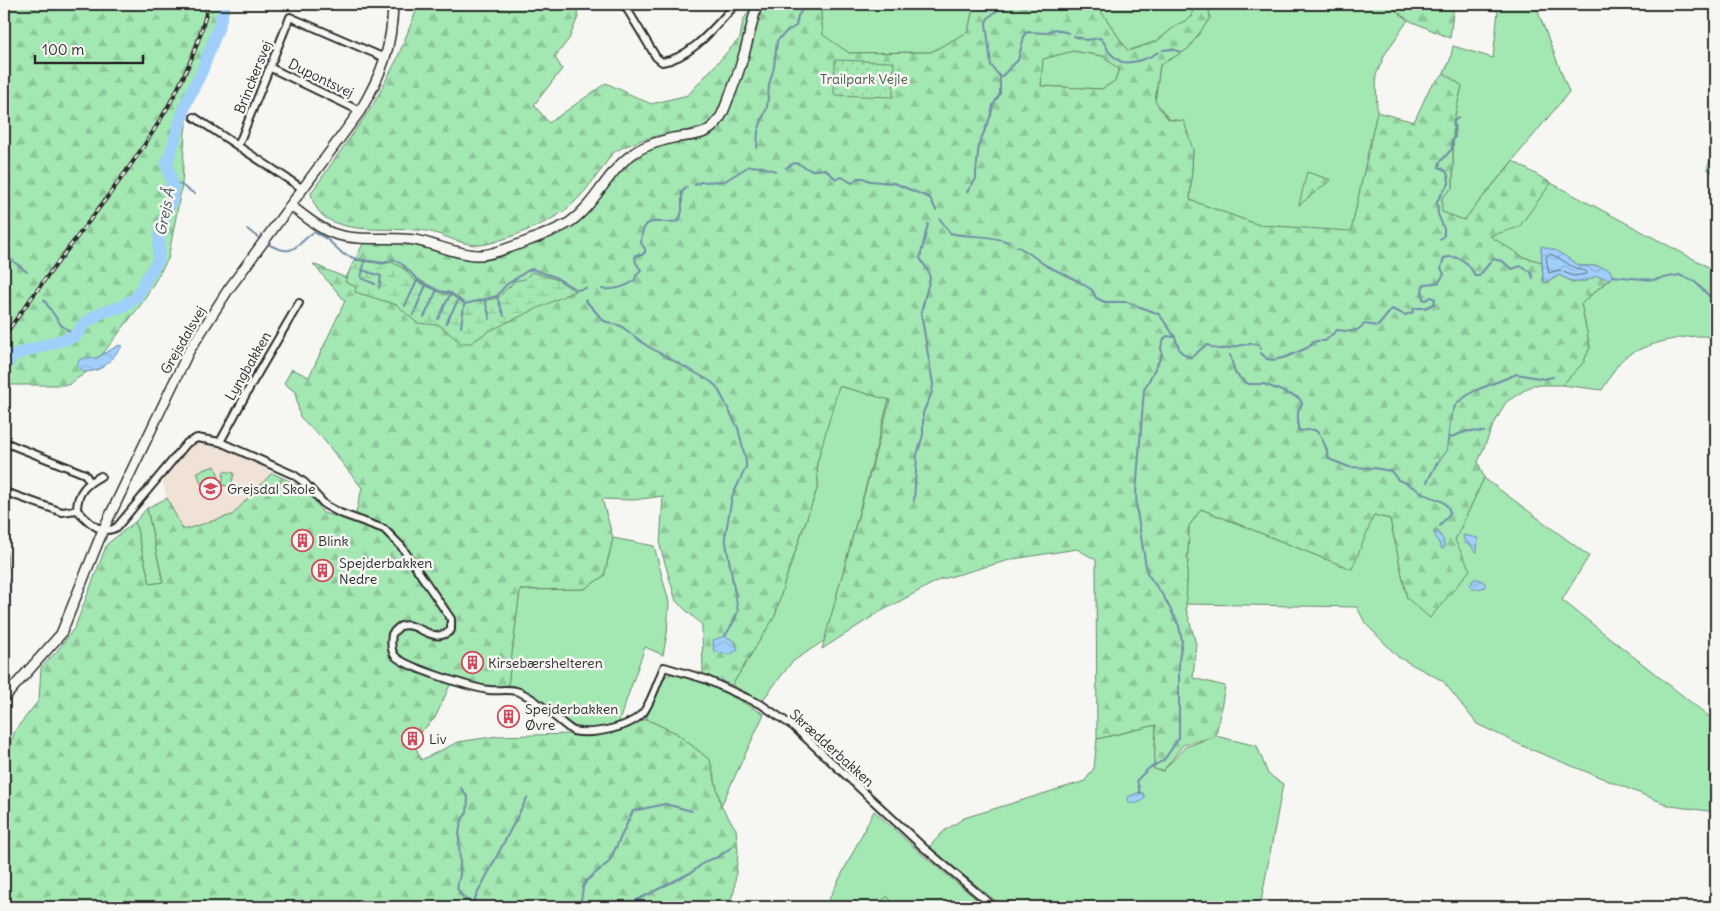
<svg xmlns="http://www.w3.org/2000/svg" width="1720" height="911" font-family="Delius,sans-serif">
<defs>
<pattern id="forest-firs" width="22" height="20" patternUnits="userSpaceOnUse" patternTransform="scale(1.25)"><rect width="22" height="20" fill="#a3e7b2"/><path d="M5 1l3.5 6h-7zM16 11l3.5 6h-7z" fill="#8cc699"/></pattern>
<pattern id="wetland-marsh" width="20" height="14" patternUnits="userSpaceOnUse" patternTransform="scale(1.25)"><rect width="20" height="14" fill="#a3e7b2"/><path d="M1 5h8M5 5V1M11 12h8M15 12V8" fill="none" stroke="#8cc699"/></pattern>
<pattern id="park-dots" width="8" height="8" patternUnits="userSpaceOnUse" patternTransform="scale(1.25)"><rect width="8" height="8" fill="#a3e7b2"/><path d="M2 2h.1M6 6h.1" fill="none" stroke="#8cc699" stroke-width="1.8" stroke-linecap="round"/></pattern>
<pattern id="water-waves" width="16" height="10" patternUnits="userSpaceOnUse" patternTransform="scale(1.25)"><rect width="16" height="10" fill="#a0cffb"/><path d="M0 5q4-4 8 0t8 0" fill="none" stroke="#8ab2d7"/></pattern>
</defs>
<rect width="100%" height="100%" fill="#f6f6f2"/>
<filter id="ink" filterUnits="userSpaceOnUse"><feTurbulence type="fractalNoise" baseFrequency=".02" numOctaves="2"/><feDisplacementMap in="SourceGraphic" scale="10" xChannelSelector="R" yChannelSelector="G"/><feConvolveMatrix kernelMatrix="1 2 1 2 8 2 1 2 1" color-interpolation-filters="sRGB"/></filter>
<g filter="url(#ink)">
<path fill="#f0e2d6" d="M197,441l14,2 12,5 37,17 12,8 -40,42 -49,15 -16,-32 -5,-18 18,-25 11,-11z"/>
<path fill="#a3e7b2" stroke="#67896e" d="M820,4h154l-6,28 -37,20 -82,1 -26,-17z
M1096,4h97l-1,13 -15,8 -20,16 -29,10z
M1208,4h180l20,16 -23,34 -9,21 1,37 -26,120 -92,-7 -69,-25 3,-50 -38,-49 5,-36 28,-16 22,-31z
M1459,4h76l34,88 -105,128 -23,-8 1,-14 11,-11v-64l9,-37 -18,-13 6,-13 3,-14 40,12 5,-47z
M1073,51l30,5 16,13 -4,12 -13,8 -61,-3 1,-27z
M1716,141v33l-9,-5z
M1551,183l165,88v67c-22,-7 -74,6 -92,20 -9,8 -15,22 -22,32l-40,-5 21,-22 7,-16 -9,-43 32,-28 -16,-10h-17l-39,-19 1,15 -19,-5 -34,-21 30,-10z
M838,386l51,13 -64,241 -33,22 -30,39 -30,-16 43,-69 9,-32 34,-98 -1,-23z
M215,466l4,11 -18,7 -4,-12z
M224,471l10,2 -3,14 -9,-2z
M1484,478l105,78 -27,44 154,122v90l-45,-6 -146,-59 -48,-23 -34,-43 -45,-24 -33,-34 -8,-16 -171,-3 3,-78 12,-17 124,50 49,-44 16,4 17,79 48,-58z
M147,508l16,74 -13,2 -15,-62z
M613,538l41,8 15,56 -2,32 -4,21 -18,-8 -27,77 -17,4 -22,1 -64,-43 -7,-1 12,-95 64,-1 20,-13z
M674,673c33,9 61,25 90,41l-43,92 -11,-46 -34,-27 -30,-14 15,-36 5,-7z
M1156,725l-2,44 9,2 22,-24 31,-11 41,10 11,28 15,10 -23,123h-257l-74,-60 15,-16 20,-13 121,-37 9,-13 3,-29z
M874,811l51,46 61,50h-89l-10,-11 -11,11h-51z"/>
<path fill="url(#forest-firs)" stroke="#67896e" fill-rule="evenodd" d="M4,4h225l-6,23 -33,76 -5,29 -3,53 -14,74 -26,44 -51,66 -23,16h-63l-1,3z
M419,4h157l2,13 -9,22 -14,18 7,12 -28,36 15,18 57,-40 45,21 37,-9 52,-57 3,-17 6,-11 2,2c-7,24 -26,101 -45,115 -11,8 -27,5 -40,7 -17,3 -35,9 -50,17 -5,3 -9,10 -12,15 -13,17 -27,38 -46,49 -15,10 -60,28 -77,30 -19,1 -37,-11 -55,-14 -29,-5 -94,7 -110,-24 -3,-4 -4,-10 -5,-14l62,-88 24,-46z
M762,4h58l3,31 26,18 82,-1 37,-20 6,-28h122l32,47 29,-10 20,-16 15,-8 1,-13h15l2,14 -22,31 -28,16 -5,36 13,18 16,2 9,29 -3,50 69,25 92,6 26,-119 37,10 16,-35 14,-14 18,13 -9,37v64l-11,11v14l22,8 49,-59 38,22 -32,44 -29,9 33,21 19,5 1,19h7l9,-6 12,6h15l10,-5 13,3 -28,25 9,43 -7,16 -21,22h-29l-27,17 -14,26 -14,34 6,16 -29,62 15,30 -40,48 -23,-20 -17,-79 -16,-4 -22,54 -27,-10 -124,-50 -12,17 -3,82 10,36 -3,34 32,8 -9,50 -33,9 -20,26 -9,-2 2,-44 -59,14 -1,-179 -19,-11 -64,10 -74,21 -61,33 -56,36 68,-249 -51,-14 -22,77 1,23 -34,98 -9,32 -43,69 -29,-10 -1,-50 -26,-24 -16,-55 3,-50 -29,4 -32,-1 11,39 -9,38 -20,13 -64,1 -12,95 -30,5 -28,-5 -15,33 -22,22 8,20 37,-18 40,-6 110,-3 38,-14 30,14 34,27 11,46 15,23 2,23 -4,40 -7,15h-723v-148l12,-30 23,-29 2,-32 16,-17 18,-24 32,-83 28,-22 15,62 13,-2 -16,-74 20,-10 16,32 49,-15 40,-42 35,16 16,24 31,8 8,-33 -39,-49 -23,-22 -5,-25 -11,-9 8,-14 17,8 36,-76 -32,-37 33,14 18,-36 46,2 70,15 14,-2 72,-27 12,-8 46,-56 20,-15 22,-8 39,-6 6,-3 6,-6 23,-48zM1073,51l30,5 16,13 -4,12 -13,8 -61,-3 2,-27z
M1388,4h66l-4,34 -42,-18z
M1307,172l24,8 -32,25z
M4,533l4,29 -4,36z
M887,896l10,11h-21z"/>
<path fill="url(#wetland-marsh)" stroke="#67896e" d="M354,260l30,4 7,-2 12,6 12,13 29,13h5l16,10 33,-6 17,-17 10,-2 7,-7 26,8 17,11 -84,39 -20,13h-10l-22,-18 -22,-2 -20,-18 -42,-13 1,-5 -11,-5z"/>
<path fill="url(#park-dots)" stroke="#67896e" d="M835,60l59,2 -1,35 -59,-2z"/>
<path fill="url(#water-waves)" stroke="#718da8" d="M1541,246l16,5 23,15h17l12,3 4,7 -4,3 -13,-3 -10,5h-15l-12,-6 -13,7 -3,-1v-4z
M119,345l3,1 -2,3c-11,13 -17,23 -36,23l-7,-6 2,-6 5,-2h12z
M1435,531l4,2 5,8v8l-3,-1 -6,-13z
M1463,535l15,3 -1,14 -3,-1 -3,-6 -6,-2z
M1475,579h4l6,4v4l-6,2h-7l-2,-3 3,-6z
M725,636l9,5 4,8 -8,6 -16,-4 -1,-11z
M1137,793h6l2,4c-3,6 -11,8 -16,5l-1,-5z"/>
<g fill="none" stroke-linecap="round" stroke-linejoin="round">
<path stroke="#5a6d7e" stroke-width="1" d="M1550,254c13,4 22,16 36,17l1,3 -14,2 -14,-6 -10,3 -3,-16z"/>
<path stroke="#718da8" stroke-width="2" d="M1074,36l12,4 14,-2c5,4 6,9 9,14 3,3 10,9 13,10 11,2 28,-4 36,-10
M1163,50l9,-1 8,3
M1000,77l-9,-12 -5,-42 2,-5 16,-14
M757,148l1,-17 9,-24 2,-22 5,-18 3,-26 10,-10 9,-5 2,-10 8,-12
M786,168c14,-11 13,0 26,2 4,0 9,-1 13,-1l11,10 6,-2 8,5 3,1 4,-5h6l7,3 24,2 36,15 6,12
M170,178l25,16
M695,185l6,-3 24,-1 24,-15 13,1 14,4
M967,192l9,-13v-7l3,-28 12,-29 2,-10 7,-11v-16l18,-18 7,-27 5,-1 15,1 10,-4 13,4
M940,219l10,14c19,5 39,1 58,9
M247,229l12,9
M1440,240l4,-5v-6l-6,-15 -1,-13c5,-6 6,-12 12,-17 0,-9 -2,-14 -10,-17l1,-5 12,-13v-9l3,-3 -1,-16 4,-3
M270,245c25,13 25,0 44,-13l13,7 16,15 13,5 28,4 9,-4 10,6 15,15 21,11 12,2 14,11 32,-8 9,-11 21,-14 5,-2 23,8 22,13 9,-2
M1017,246l13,8 15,11 33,16 14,9 4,8 9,4h22l32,12 16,23 5,14 8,6c10,0 11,-10 20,-12 16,11 31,-4 50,-1l3,5
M4,254l23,18
M365,260l-4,18 14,6
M362,270l19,6 -2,12
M1612,276l41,4 26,-5 15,6 18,18h4
M602,289c13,1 23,-1 33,-9l1,-4 5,-6 -5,-7 -1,-8h7l3,-3v-3l-4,-6c1,-32 18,-17 38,-22l3,-10v-19l5,-5
M497,297l7,19
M44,300l17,25 15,11
M485,300l5,19
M585,300l19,21 17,5 26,20 63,35 7,6 21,41 8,33v6l-14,30 -7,40 13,74 -5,12 -8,13
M405,306l12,-25
M413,315l13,-30
M424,317l13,-27
M438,319l13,-26
M446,323l13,-24
M461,327l3,-22
M1261,353l6,6 7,1 12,-3 21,-9 9,-7h9l12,-11c10,1 20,4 27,-6l14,2 14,-17 13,6 8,-3 1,-4h11l9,-4 1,-5 -4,-2 -5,3 -3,-1c-3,-20 3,-13 16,-17l5,-8 -3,-6 3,-10c15,-4 25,5 31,18h4l14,-17 9,2 10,8 9,-3 10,6 2,6
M1230,355l5,18 8,8 6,3h15l35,14 3,5 -4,8v19c5,2 11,-1 16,0 7,2 14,22 15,29l20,8 25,1 17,3 7,9c11,3 15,8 25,13 11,7 24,5 27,20l-10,13
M1449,438l18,-7 17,1
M1427,482l9,-17 11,-15 3,-28 4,-14 4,-6 16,-11 43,-17 27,5 9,-2
M914,501l3,-46 6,-20v-22l9,-21 1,-8 -12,-71 9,-35 -2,-7 -8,-13 8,-34
M461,788l7,10 -1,15c-14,13 -5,45 -7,62 -1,5 -4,10 -2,15 2,7 9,10 14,13l-2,4
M1140,793l-3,-13 11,-11 16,-9 15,-22v-78l3,-19 -3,-15 -15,-29 -17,-24 -10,-61 -1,-19 8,-103 18,-35 -1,-8 3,-8 3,-3 8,1
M473,902l54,-104
M580,907l3,-20 3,-6 23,-19 24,-51 32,-7 27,7
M595,907l18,-5 22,-1 57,-29 14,-11 12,-4 14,-10"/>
<path stroke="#a0cffb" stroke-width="12" d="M4,369l9,-14 63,-19 7,-11 17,-12 21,-6 15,-9 12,-22 10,-15 2,-32 12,-29 1,-12 -6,-24 19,-61 16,-32 17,-45 6,-22
M4,582l1,25 -1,8"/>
<defs>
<path id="street" d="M624,4l32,53 6,5c30,-4 55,-38 74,-58
M271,68l89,43
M194,117l109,72
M238,146l52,-129 95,41
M4,442l81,32 5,8
M220,442l31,-57 48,-82
M101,476c-15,8 -24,16 -24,34 10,10 24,27 40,17l70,-84 10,-5 23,4 74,33 11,8 20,22 15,8 44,16 17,17 50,73v11c-18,16 -32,-9 -50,-4 -3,1 -6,5 -9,8 -1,7 -2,16 3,22 10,11 78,32 94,34 9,1 18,-1 27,1 18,5 41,29 57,40 19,4 60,-3 72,-21 8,-13 13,-29 19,-43l41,12 57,26 32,22 129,120 71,60
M11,494l51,18 15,-2"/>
<path id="secondary" d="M291,206c14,10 28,23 44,28 26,8 54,2 80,6 20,4 47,16 66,15 14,0 77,-25 89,-33 26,-18 37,-51 64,-69 11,-8 26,-12 39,-15 18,-3 35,-1 46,-19 4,-5 6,-12 8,-17 14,-32 22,-65 30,-98
M4,698l57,-64 42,-104 86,-179 39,-61 132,-179c22,-37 32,-64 33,-107"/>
</defs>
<use href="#street" stroke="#2b2b2b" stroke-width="10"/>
<use href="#secondary" stroke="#2b2b2b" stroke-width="12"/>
<use href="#street" stroke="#f6f6f2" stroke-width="6"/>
<use href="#secondary" stroke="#f6f6f2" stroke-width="9"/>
<defs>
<path id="rail" d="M4,336c23,-32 46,-64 70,-95 53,-70 117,-149 134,-237"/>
</defs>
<use href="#rail" stroke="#2b2b2b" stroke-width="4"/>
<use href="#rail" stroke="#f6f6f2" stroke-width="2" stroke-dasharray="5.5" stroke-linecap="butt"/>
</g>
</g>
<defs>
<symbol id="school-ring" viewBox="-11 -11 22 22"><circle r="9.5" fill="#f6f6f2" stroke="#d1495b" stroke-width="1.5"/><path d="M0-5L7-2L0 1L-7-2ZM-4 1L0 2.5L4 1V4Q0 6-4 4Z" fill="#d1495b"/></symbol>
<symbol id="building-ring" viewBox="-11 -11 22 22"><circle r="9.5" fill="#f6f6f2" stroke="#d1495b" stroke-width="1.5"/><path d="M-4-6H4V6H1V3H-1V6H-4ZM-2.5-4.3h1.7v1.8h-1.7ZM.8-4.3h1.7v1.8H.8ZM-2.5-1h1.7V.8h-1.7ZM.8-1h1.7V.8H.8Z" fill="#d1495b"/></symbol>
</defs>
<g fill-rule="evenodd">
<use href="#school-ring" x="198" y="476" width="25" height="25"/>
<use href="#building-ring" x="290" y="528" width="25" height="25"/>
<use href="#building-ring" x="310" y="558" width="25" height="25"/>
<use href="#building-ring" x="460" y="650" width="25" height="25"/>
<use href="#building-ring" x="496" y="704" width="25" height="25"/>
<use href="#building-ring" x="400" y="726" width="25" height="25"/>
</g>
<g text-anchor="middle" stroke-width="5" stroke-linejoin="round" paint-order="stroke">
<g font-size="14" fill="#2b2b2b" stroke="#f6f6f2">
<text transform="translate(253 77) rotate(-68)" y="5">Brinckersvej</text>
<text transform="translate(321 78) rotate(26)" y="5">Dupontsvej</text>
<text transform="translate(183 340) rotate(-60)" y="5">Grejsdalsvej</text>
<text transform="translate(248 366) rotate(-60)" y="5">Lyngbakken</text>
<text transform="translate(832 748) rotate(42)" y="5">Skrædderbakken</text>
</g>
<g font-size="14" fill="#495a4d" stroke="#f6f6f2">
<text x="864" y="84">Trailpark Vejle</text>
</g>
<g font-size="14" fill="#2b2b2b" stroke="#f6f6f2" text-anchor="start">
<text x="227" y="494">Grejsdal Skole</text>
<text x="318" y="546">Blink</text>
<text x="339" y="568">Spejderbakken<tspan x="339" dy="16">Nedre</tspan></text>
<text x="488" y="668">Kirsebærshelteren</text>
<text x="525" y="714">Spejderbakken<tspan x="525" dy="16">Øvre</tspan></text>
<text x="429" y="744">Liv</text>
</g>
<g font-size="15" font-style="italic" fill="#48545f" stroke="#f6f6f2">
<text transform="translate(165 212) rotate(-79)" y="5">Grejs Å</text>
</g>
</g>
<rect width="1720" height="911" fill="none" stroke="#f6f6f2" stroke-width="20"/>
<rect x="10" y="10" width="1700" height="891" fill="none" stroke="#2b2b2b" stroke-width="2" filter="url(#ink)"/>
<path d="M35 55v8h108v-8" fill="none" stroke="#2b2b2b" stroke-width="2.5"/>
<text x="42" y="55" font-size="15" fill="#2b2b2b" stroke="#f6f6f2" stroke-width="4" paint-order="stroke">100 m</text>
</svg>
